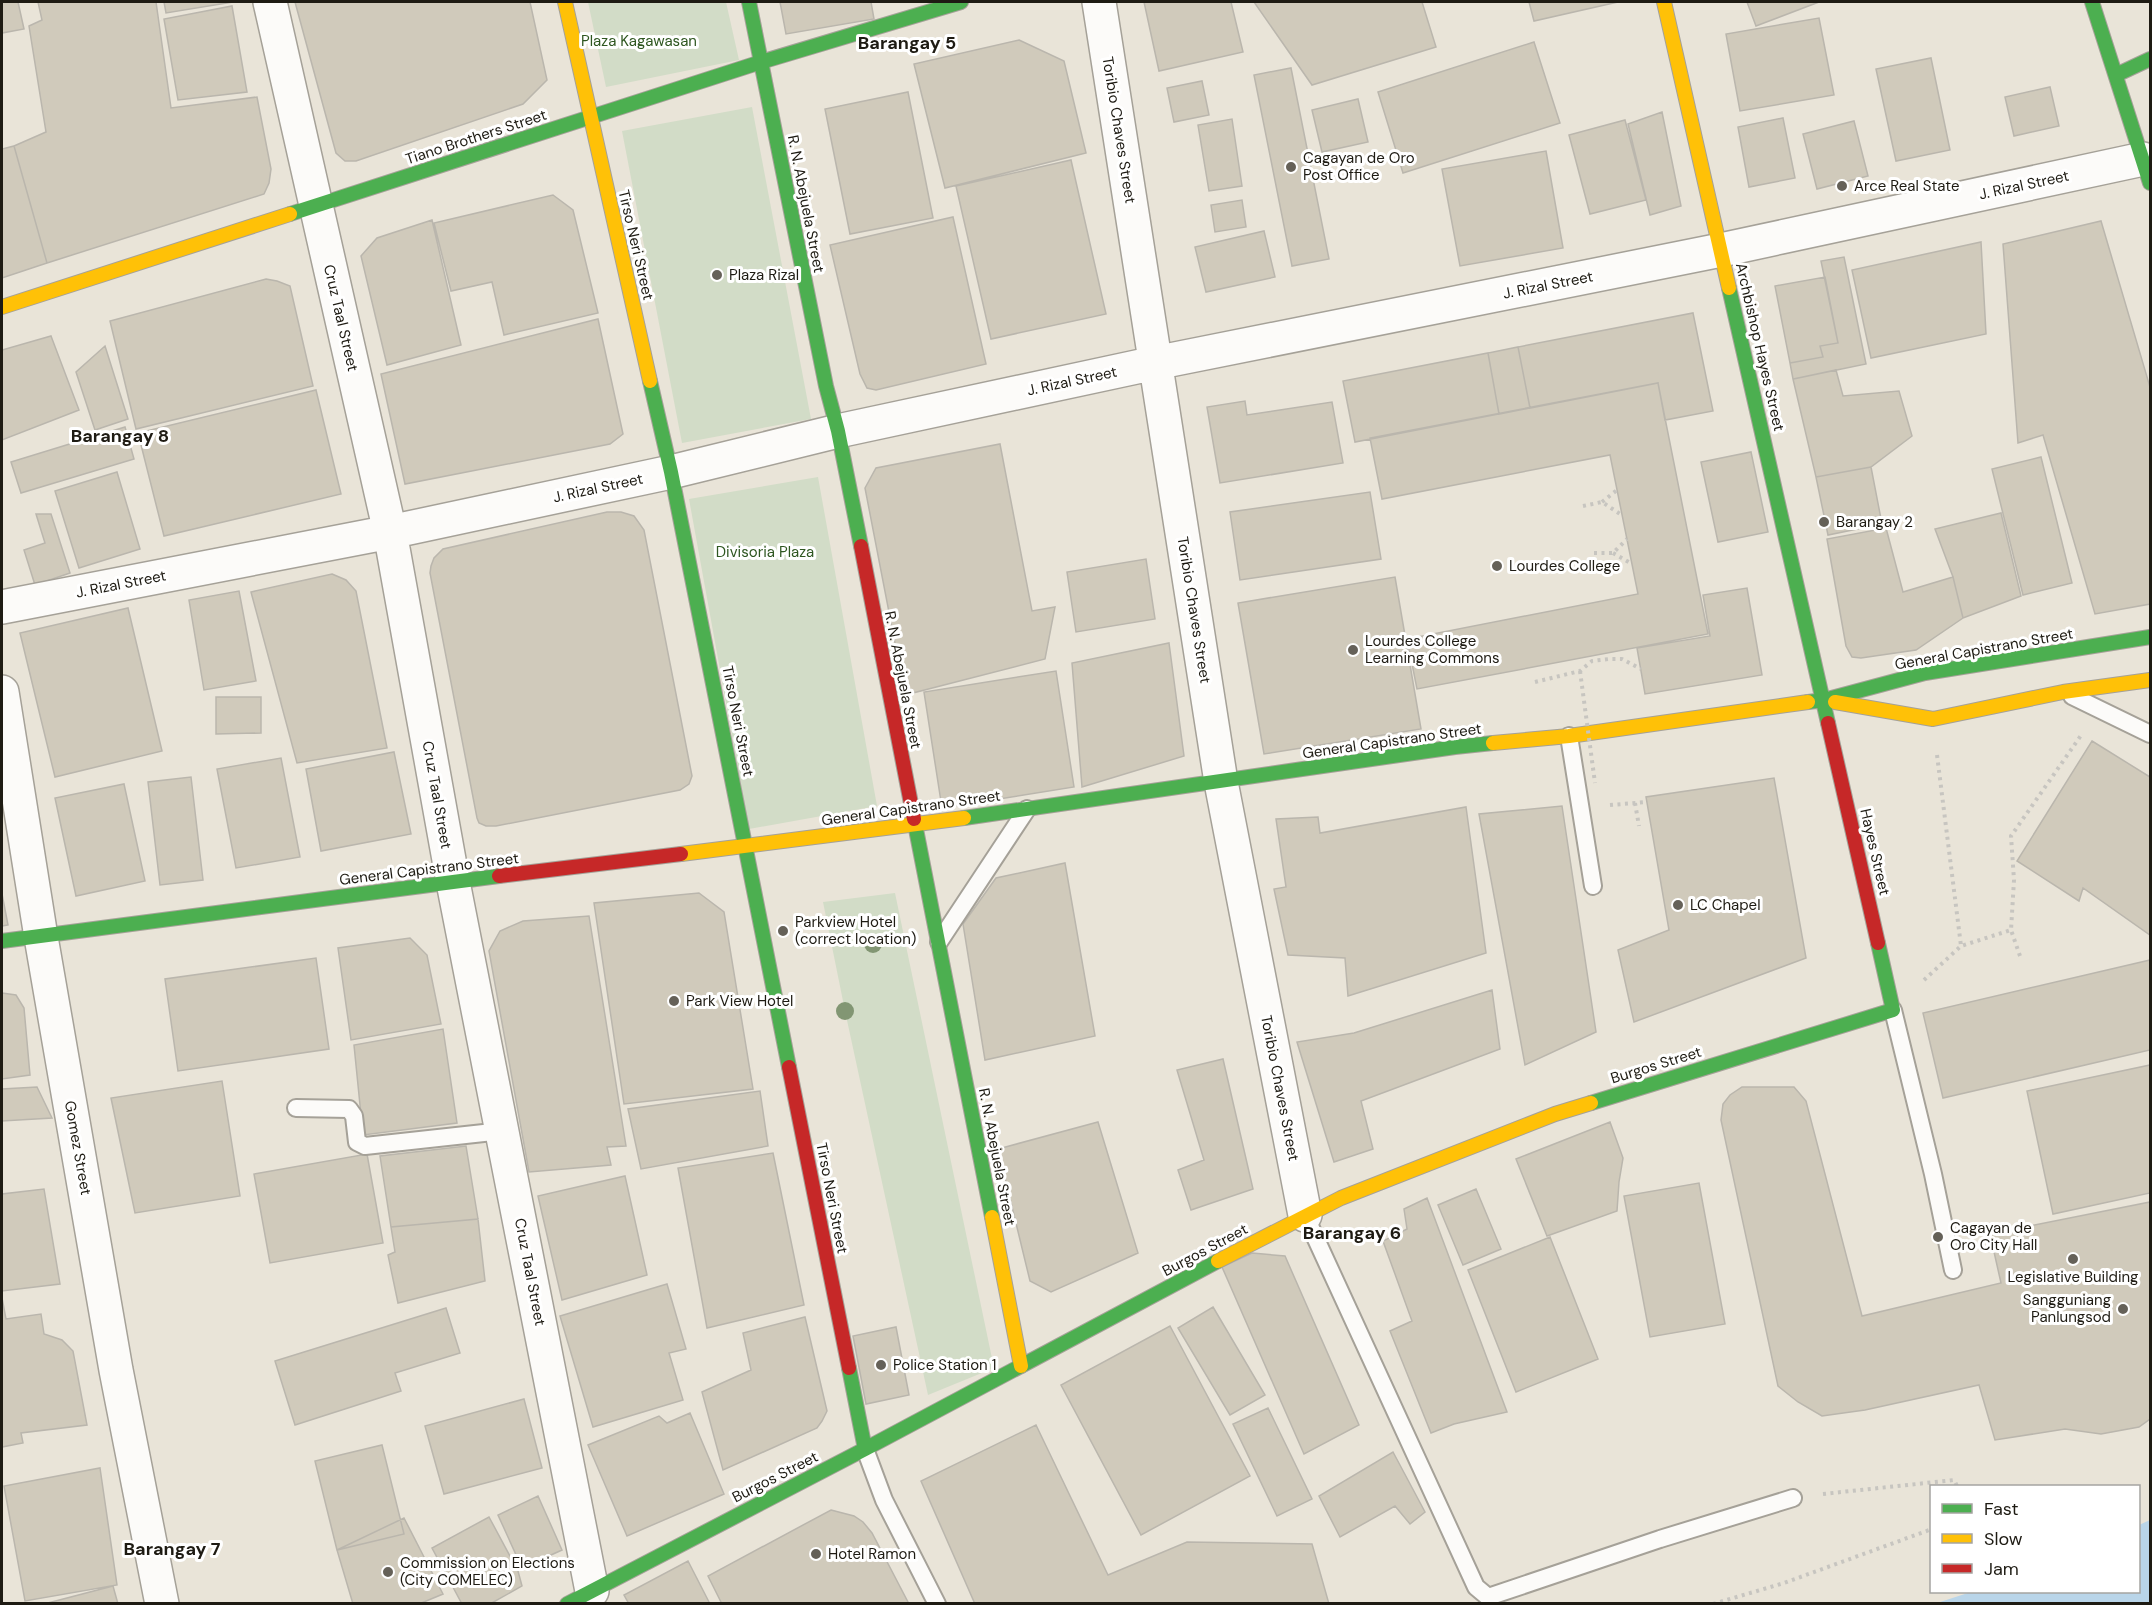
<svg xmlns="http://www.w3.org/2000/svg" width="2152" height="1605" font-family="'DM Sans',sans-serif">
<rect width="100%" height="100%" fill="#e9e4d8"/>
<path fill="#d2dcc7" d="M588,2h138l13,58 -133,27z
M752,107l59,312 -129,24 -60,-312z
M818,477l59,329 -128,23 -60,-330z
M895,893l99,475 -66,27 -83,-384 -22,-109z"/>
<path fill="#b9d5e9" d="M2150,1520v83h-213l34,-11h167l1,-67z"/>
<path fill="#d0cabb" stroke="#bab6ad" stroke-width="1.5" d="M2,2h16l6,27 -22,4z
M38,2h118l15,106 86,-11 14,72 -2,14 -5,11 -217,69 -33,-117 32,-14 -17,-106 13,-6z
M164,2h69l-67,11z
M295,2h235l17,78 -24,24 -167,57h-11l-9,-8z
M780,2h91l3,17 -88,15z
M1144,2h87l12,50 -84,19z
M1254,2h168l14,45 -124,38z
M1529,2h89l-84,19z
M1747,2h72l-63,24z
M232,6l15,86 -69,8 -14,-81z
M1819,18l15,77 -94,16 -14,-77z
M1019,40l45,21 22,92 -141,35 -31,-124z
M1534,42l26,81 -157,50 -25,-81z
M1931,58l19,92 -54,11 -20,-92z
M1291,68l38,191 -37,7 -38,-191z
M1202,81l7,34 -35,7 -7,-34z
M2050,87l9,39 -45,10 -9,-39z
M908,92l25,126 -83,16 -25,-125z
M1358,99l10,43 -46,10 -10,-42z
M1662,112l19,94 -31,9 -22,-91z
M1783,118l12,60 -46,9 -11,-60z
M1232,119l10,67 -33,5 -11,-66z
M1625,120l21,80 -56,14 -21,-79z
M1854,121l14,55 -51,13 -14,-55z
M14,146l33,117 -45,15v-129z
M1546,151l17,97 -103,18 -18,-97z
M1071,160l35,154 -115,25 -35,-153z
M553,195l20,15 25,103 -94,22 -12,-53 -41,9 -17,-68z
M1242,200l4,27 -31,5 -4,-27z
M953,217l33,147 -110,26 -9,-2 -7,-14 -30,-129z
M432,220l29,125 -74,20 -26,-109 16,-18z
M2101,221l49,166v217l-55,10 -52,-179 -25,8 -15,-199z
M1264,231l11,46 -69,15 -11,-45z
M1981,242l5,92 -115,24 -19,-88z
M1844,257l22,107 -73,15 -3,-16 33,-6 -3,-11 18,-3 -17,-82z
M1825,277l13,66 -18,3 3,11 -33,6 -15,-77z
M266,279l11,2 13,5 23,100 -177,43 -26,-108z
M1693,313l20,98 -48,9 -7,-37 -128,25 -12,-61z
M598,319l25,115 -13,10 -205,40 -24,-110z
M51,336l28,74 -77,30v-90z
M105,346l23,73 -33,11 -19,-58z
M1518,347l12,61 -31,6 -11,-61z
M1488,353l11,61 -144,28 -12,-61z
M1836,370l7,26 56,-5 13,45 -41,31 -55,10 -23,-98z
M1658,383l50,251 -291,55 -10,-50 231,-45 -28,-139 -228,44 -12,-61z
M316,390l25,104 -177,42 -26,-103z
M1245,401l2,14 85,-13 11,61 -123,20 -13,-76z
M125,427l9,32 -113,34 -10,-31z
M1000,444l32,167 23,-4 -10,52 -140,36 -40,-207 11,-20z
M1751,452l17,80 -50,10 -17,-80z
M2041,457l31,126 -49,12 -31,-126z
M1871,467l11,57 -54,11 -12,-58z
M117,472l23,77 -61,19 -24,-77z
M1370,492l11,67 -141,21 -10,-68z
M607,512h14l13,4 10,14 48,246 -3,8 -9,6 -184,36h-10l-7,-3 -2,-5 -47,-245 1,-7 3,-8 9,-9z
M2001,513l20,83 -58,22 -10,-41 -18,-48z
M36,514h15l19,59 -35,12 -11,-35 21,-7z
M1886,528l17,64 50,-15 10,41 -47,32 -55,8 -9,-1 -6,-11 -19,-107z
M1146,559l9,60 -79,13 -9,-60z
M332,574l14,6 10,11 31,157 -90,15 -46,-171z
M1395,577l26,152 -157,25 -26,-151z
M1747,588l15,87 -117,19 -8,-46 73,-12 -7,-41z
M239,591l17,90 -52,9 -15,-90z
M128,608l34,143 -107,26 -35,-144z
M1169,643l15,113 -102,31 -10,-124z
M1056,671l18,116 -132,21 -18,-116z
M216,697h45v36l-45,1z
M2092,741l58,36v158l-67,-47 -4,13 -62,-40z
M394,752l17,82 -90,17 -15,-82z
M281,758l19,99 -64,11 -19,-99z
M191,777l12,103 -43,5 -12,-103z
M1774,778l32,180 -172,64 -16,-72 51,-20 -23,-133z
M124,784l21,97 -69,15 -21,-98z
M1562,806l34,226 -71,33 -46,-251z
M1466,807l20,146 -138,43 -3,-38 -57,-3 -14,-66 12,-2 -10,-68 42,-2 2,16z
M1065,863l30,173 -110,24 -22,-136 33,-46z
M699,893l25,19 29,177 -129,15 -30,-201z
M2,894l6,31 -6,1z
M589,916l37,230 -19,1 4,18 -82,7 -40,-221 11,-20 23,-10z
M410,938l17,17 14,69 -90,16 -13,-92z
M316,958l13,91 -151,22 -13,-92z
M2150,960v90l-207,48 -20,-85z
M1492,990l8,59 -139,52 12,48 -39,13 -37,-120 57,-9z
M2,993l14,2 8,13 6,67 -28,4z
M443,1029l14,94 -94,12 -9,-90z
M1223,1059l30,130 -62,21 -13,-40 26,-10 -27,-90z
M2150,1065v128l-97,21 -26,-123z
M222,1081l18,115 -105,17 -24,-115z
M37,1087l15,31 -50,3v-32z
M1742,1087h52l12,14 56,215 139,-33 -11,-49 160,-32v217l-11,8 -38,7 -36,-5 -70,11 -16,-55 -114,25 -43,6 -24,-14 -20,-16 -57,-266 2,-16 7,-9z
M760,1091l8,55 -127,23 -13,-60z
M1098,1122l40,131 -87,39 -21,-11 -32,-132z
M1610,1122l13,36 -4,24 -2,29 -70,25 -31,-77z
M466,1146l12,73 -87,8 -11,-71z
M773,1153l31,152 -97,23 -29,-160z
M367,1154l16,89 -113,20 -16,-89z
M625,1176l22,99 -85,25 -24,-104z
M1699,1183l26,141 -75,13 -26,-141z
M44,1189l16,95 -58,7v-97z
M1476,1189l25,60 -38,16 -25,-60z
M1427,1198l80,214 -53,12 -23,9 -41,-102 22,-10 -29,-80 24,-12 -3,-20z
M478,1219l7,62 -87,22 -10,-48 7,-3 -4,-25z
M1550,1237l48,122 -82,33 -48,-122z
M1252,1253l33,3 74,169 -55,29 -82,-187z
M667,1284l19,65 -17,4 14,47 -90,27 -33,-111z
M2,1298l4,21 35,-5 3,20 18,6 11,11 14,74 -66,8 2,10 -21,4z
M1213,1307l52,88 -35,20 -52,-87z
M446,1308l14,45 -65,20 6,18 -106,34 -20,-64z
M805,1317l22,94 -5,10 -5,7 -94,42 -21,-78 49,-22 -8,-37z
M1170,1326l80,150 -109,59 -80,-150z
M896,1327l13,68 -43,9 -13,-68z
M524,1399l18,69 -98,26 -19,-68z
M1268,1408l44,91 -35,17 -44,-92z
M690,1413l34,81 -97,42 -39,-91 71,-29 8,7z
M1036,1425l72,150 79,-33 125,2 17,60h-354l-54,-123z
M382,1445l22,89 -67,16 -22,-89z
M1393,1452l32,60 -15,12 -15,-18 -55,31 -21,-41z
M100,1468l17,117 -92,16 -21,-115z
M538,1496l24,54 -40,18 -24,-53z
M831,1510l23,6 9,6 9,11 37,71h-187l-14,-28z
M489,1517l29,54 4,15 -32,18h-28l-30,-56z
M404,1518l39,76 -24,10h-66l-16,-54z
M688,1561l22,43h-81l-5,-9z
M113,1586l5,18h-74z"/>
<g fill="none" stroke-linecap="round" stroke-linejoin="round">
<defs>
<path id="lane" d="M2072,696l78,38
M1569,736l24,150
M939,942l88,-133
M1893,1010l40,164 20,96
M296,1108l53,1 5,7 3,26 8,4 137,-15
M1305,1215l171,372 12,10 172,-58 133,-41
M865,1449l19,51 53,104"/>
<path id="street" d="M270,2l120,530 63,350 139,709
M1099,2l122,780 84,433
M2,607l388,-75 281,-60 167,-41 317,-68 566,-113 422,-91
M2,692l39,245 75,433 46,234"/>
<path id="fast" d="M749,2l77,384 12,45 23,115
M2092,2l58,181
M2116,75l34,-16
M290,214l471,-152 200,-60
M1729,288l99,435
M650,381l21,91 118,595
M1808,702l16,-2 101,-27 225,-36
M964,818l491,-71 38,-4
M914,819l78,398
M2,941l497,-65
M1591,1103l302,-93 -15,-67
M849,1368l16,81
M567,1604l298,-155 353,-188"/>
<path id="slow" d="M565,2l85,379
M1664,2l65,286
M2,307l288,-93
M1835,702l98,17 130,-27 87,-12
M1493,743l76,-7 239,-34
M681,854l283,-36
M992,1217l29,149
M1218,1261l123,-63 214,-84 36,-11"/>
<path id="jam" d="M861,546l53,273
M1828,723l50,220
M499,876l182,-22
M789,1067l60,301"/>
</defs>
<use href="#lane" stroke="#a5a198" stroke-width="20"/>
<use href="#street" stroke="#a5a198" stroke-width="36"/>
<use href="#fast" stroke="#a5a198" stroke-width="16"/>
<use href="#slow" stroke="#a5a198" stroke-width="16"/>
<use href="#jam" stroke="#a5a198" stroke-width="16"/>
<path stroke="#c7c5c0" stroke-width="4" stroke-dasharray="3 4.5" stroke-linecap="butt" d="M1602,502l15,-12
M1583,506l19,-4 21,14
M1594,553h19l14,-14
M1613,553l19,11
M1535,682l45,-11 12,-10 17,-2h13l19,10
M1937,755l24,191
M1635,803l4,23
M1610,805l37,-3
M2020,956l-9,-26 3,-50 -3,-44 71,-102
M1924,980l37,-34 50,-16
M1823,1494l131,-14 3,6
M1713,1604l71,-21 148,-54"/>
<use href="#lane" stroke="#fcfbf9" stroke-width="16"/>
<use href="#street" stroke="#fcfbf9" stroke-width="33"/>
<use href="#fast" stroke="#4caf50" stroke-width="14"/>
<use href="#slow" stroke="#ffc107" stroke-width="14"/>
<use href="#jam" stroke="#c62828" stroke-width="14"/>
<path stroke="#c7c5c0" stroke-width="4" stroke-dasharray="3 4.5" stroke-linecap="butt" d="M1580,671l15,112"/>
</g>
<g fill="#829673">
<circle cx="873" cy="944" r="9"/>
<circle cx="845" cy="1011" r="9"/>
</g>
<g fill="#656158" stroke="#fff" stroke-width="2">
<circle cx="1291" cy="167" r="6"/>
<circle cx="1842" cy="186" r="6"/>
<circle cx="717" cy="275" r="6"/>
<circle cx="1824" cy="522" r="6"/>
<circle cx="1497" cy="566" r="6"/>
<circle cx="1353" cy="650" r="6"/>
<circle cx="1678" cy="905" r="6"/>
<circle cx="783" cy="931" r="6"/>
<circle cx="674" cy="1001" r="6"/>
<circle cx="1938" cy="1237" r="6"/>
<circle cx="2073" cy="1259" r="6"/>
<circle cx="2123" cy="1309" r="6"/>
<circle cx="881" cy="1365" r="6"/>
<circle cx="816" cy="1554" r="6"/>
<circle cx="388" cy="1572" r="6"/>
</g>
<g text-anchor="middle" stroke-width="6" stroke-linejoin="round" paint-order="stroke">
<g font-size="15" fill="#2e5620" stroke="#fff">
<text x="639" y="46">Plaza Kagawasan</text>
<text x="765" y="557">Divisoria Plaza</text>
</g>
<g font-size="15" fill="#1e1b13" stroke="#fff">
<text transform="translate(1119 130) rotate(81)" y="5">Toribio Chaves Street</text>
<text transform="translate(476 137) rotate(-18)" y="5">Tiano Brothers Street</text>
<text transform="translate(2024 185) rotate(-12)" y="5">J. Rizal Street</text>
<text transform="translate(806 204) rotate(79)" y="5">R. N. Abejuela Street</text>
<text transform="translate(636 245) rotate(77)" y="5">Tirso Neri Street</text>
<text transform="translate(1548 285) rotate(-11)" y="5">J. Rizal Street</text>
<text transform="translate(341 318) rotate(77)" y="5">Cruz Taal Street</text>
<text transform="translate(1760 347) rotate(77)" y="5">Archbishop Hayes Street</text>
<text transform="translate(1072 381) rotate(-12)" y="5">J. Rizal Street</text>
<text transform="translate(598 488) rotate(-12)" y="5">J. Rizal Street</text>
<text transform="translate(121 584) rotate(-11)" y="5">J. Rizal Street</text>
<text transform="translate(1194 610) rotate(81)" y="5">Toribio Chaves Street</text>
<text transform="translate(1984 649) rotate(-10)" y="5">General Capistrano Street</text>
<text transform="translate(903 680) rotate(79)" y="5">R. N. Abejuela Street</text>
<text transform="translate(738 721) rotate(79)" y="5">Tirso Neri Street</text>
<text transform="translate(1392 741) rotate(-8)" y="5">General Capistrano Street</text>
<text transform="translate(437 795) rotate(80)" y="5">Cruz Taal Street</text>
<text transform="translate(911 808) rotate(-8)" y="5">General Capistrano Street</text>
<text transform="translate(1875 852) rotate(77)" y="5">Hayes Street</text>
<text transform="translate(429 869) rotate(-7)" y="5">General Capistrano Street</text>
<text transform="translate(1656 1065) rotate(-17)" y="5">Burgos Street</text>
<text transform="translate(1280 1088) rotate(79)" y="5">Toribio Chaves Street</text>
<text transform="translate(78 1148) rotate(80)" y="5">Gomez Street</text>
<text transform="translate(997 1157) rotate(79)" y="5">R. N. Abejuela Street</text>
<text transform="translate(832 1198) rotate(79)" y="5">Tirso Neri Street</text>
<text transform="translate(1205 1250) rotate(-28)" y="5">Burgos Street</text>
<text transform="translate(530 1272) rotate(79)" y="5">Cruz Taal Street</text>
<text transform="translate(775 1477) rotate(-27)" y="5">Burgos Street</text>
</g>
<g font-size="15" fill="#1e1b13" stroke="#fff" text-anchor="start">
<text x="1303" y="163">Cagayan de Oro<tspan x="1303" dy="17">Post Office</tspan></text>
<text x="1854" y="191">Arce Real State</text>
<text x="729" y="280">Plaza Rizal</text>
<text x="1836" y="527">Barangay 2</text>
<text x="1509" y="571">Lourdes College</text>
<text x="1365" y="646">Lourdes College<tspan x="1365" dy="17">Learning Commons</tspan></text>
<text x="1690" y="910">LC Chapel</text>
<text x="795" y="927">Parkview Hotel<tspan x="795" dy="17">(correct location)</tspan></text>
<text x="686" y="1006">Park View Hotel</text>
<text x="1950" y="1233">Cagayan de<tspan x="1950" dy="17">Oro City Hall</tspan></text>
<text x="2073" y="1282" text-anchor="middle">Legislative Building</text>
<text x="2111" y="1305" text-anchor="end">Sangguniang<tspan x="2111" dy="17">Panlungsod</tspan></text>
<text x="893" y="1370">Police Station 1</text>
<text x="828" y="1559">Hotel Ramon</text>
<text x="400" y="1568">Commission on Elections<tspan x="400" dy="17">(City COMELEC)</tspan></text>
</g>
<g font-size="18" font-weight="bold" fill="#1e1b13" stroke="#fff">
<text x="907" y="49">Barangay 5</text>
<text x="120" y="442">Barangay 8</text>
<text x="1352" y="1239">Barangay 6</text>
<text x="172" y="1555">Barangay 7</text>
</g>
</g>
<rect width="2152" height="1605" fill="none" stroke="#1e1b13" stroke-width="6"/>
<rect x="1930" y="1485" width="210" height="108" fill="#ffffff" stroke="#a5a4a1" stroke-width="1.5"/>
<rect x="1942" y="1504" width="30" height="9" fill="#4caf50" stroke="#a5a4a1" stroke-width="1.5"/>
<text x="1984" y="1515" font-size="18" fill="#1e1b13">Fast</text>
<rect x="1942" y="1534" width="30" height="9" fill="#ffc107" stroke="#a5a4a1" stroke-width="1.5"/>
<text x="1984" y="1545" font-size="18" fill="#1e1b13">Slow</text>
<rect x="1942" y="1564" width="30" height="9" fill="#c62828" stroke="#a5a4a1" stroke-width="1.5"/>
<text x="1984" y="1575" font-size="18" fill="#1e1b13">Jam</text>
</svg>
